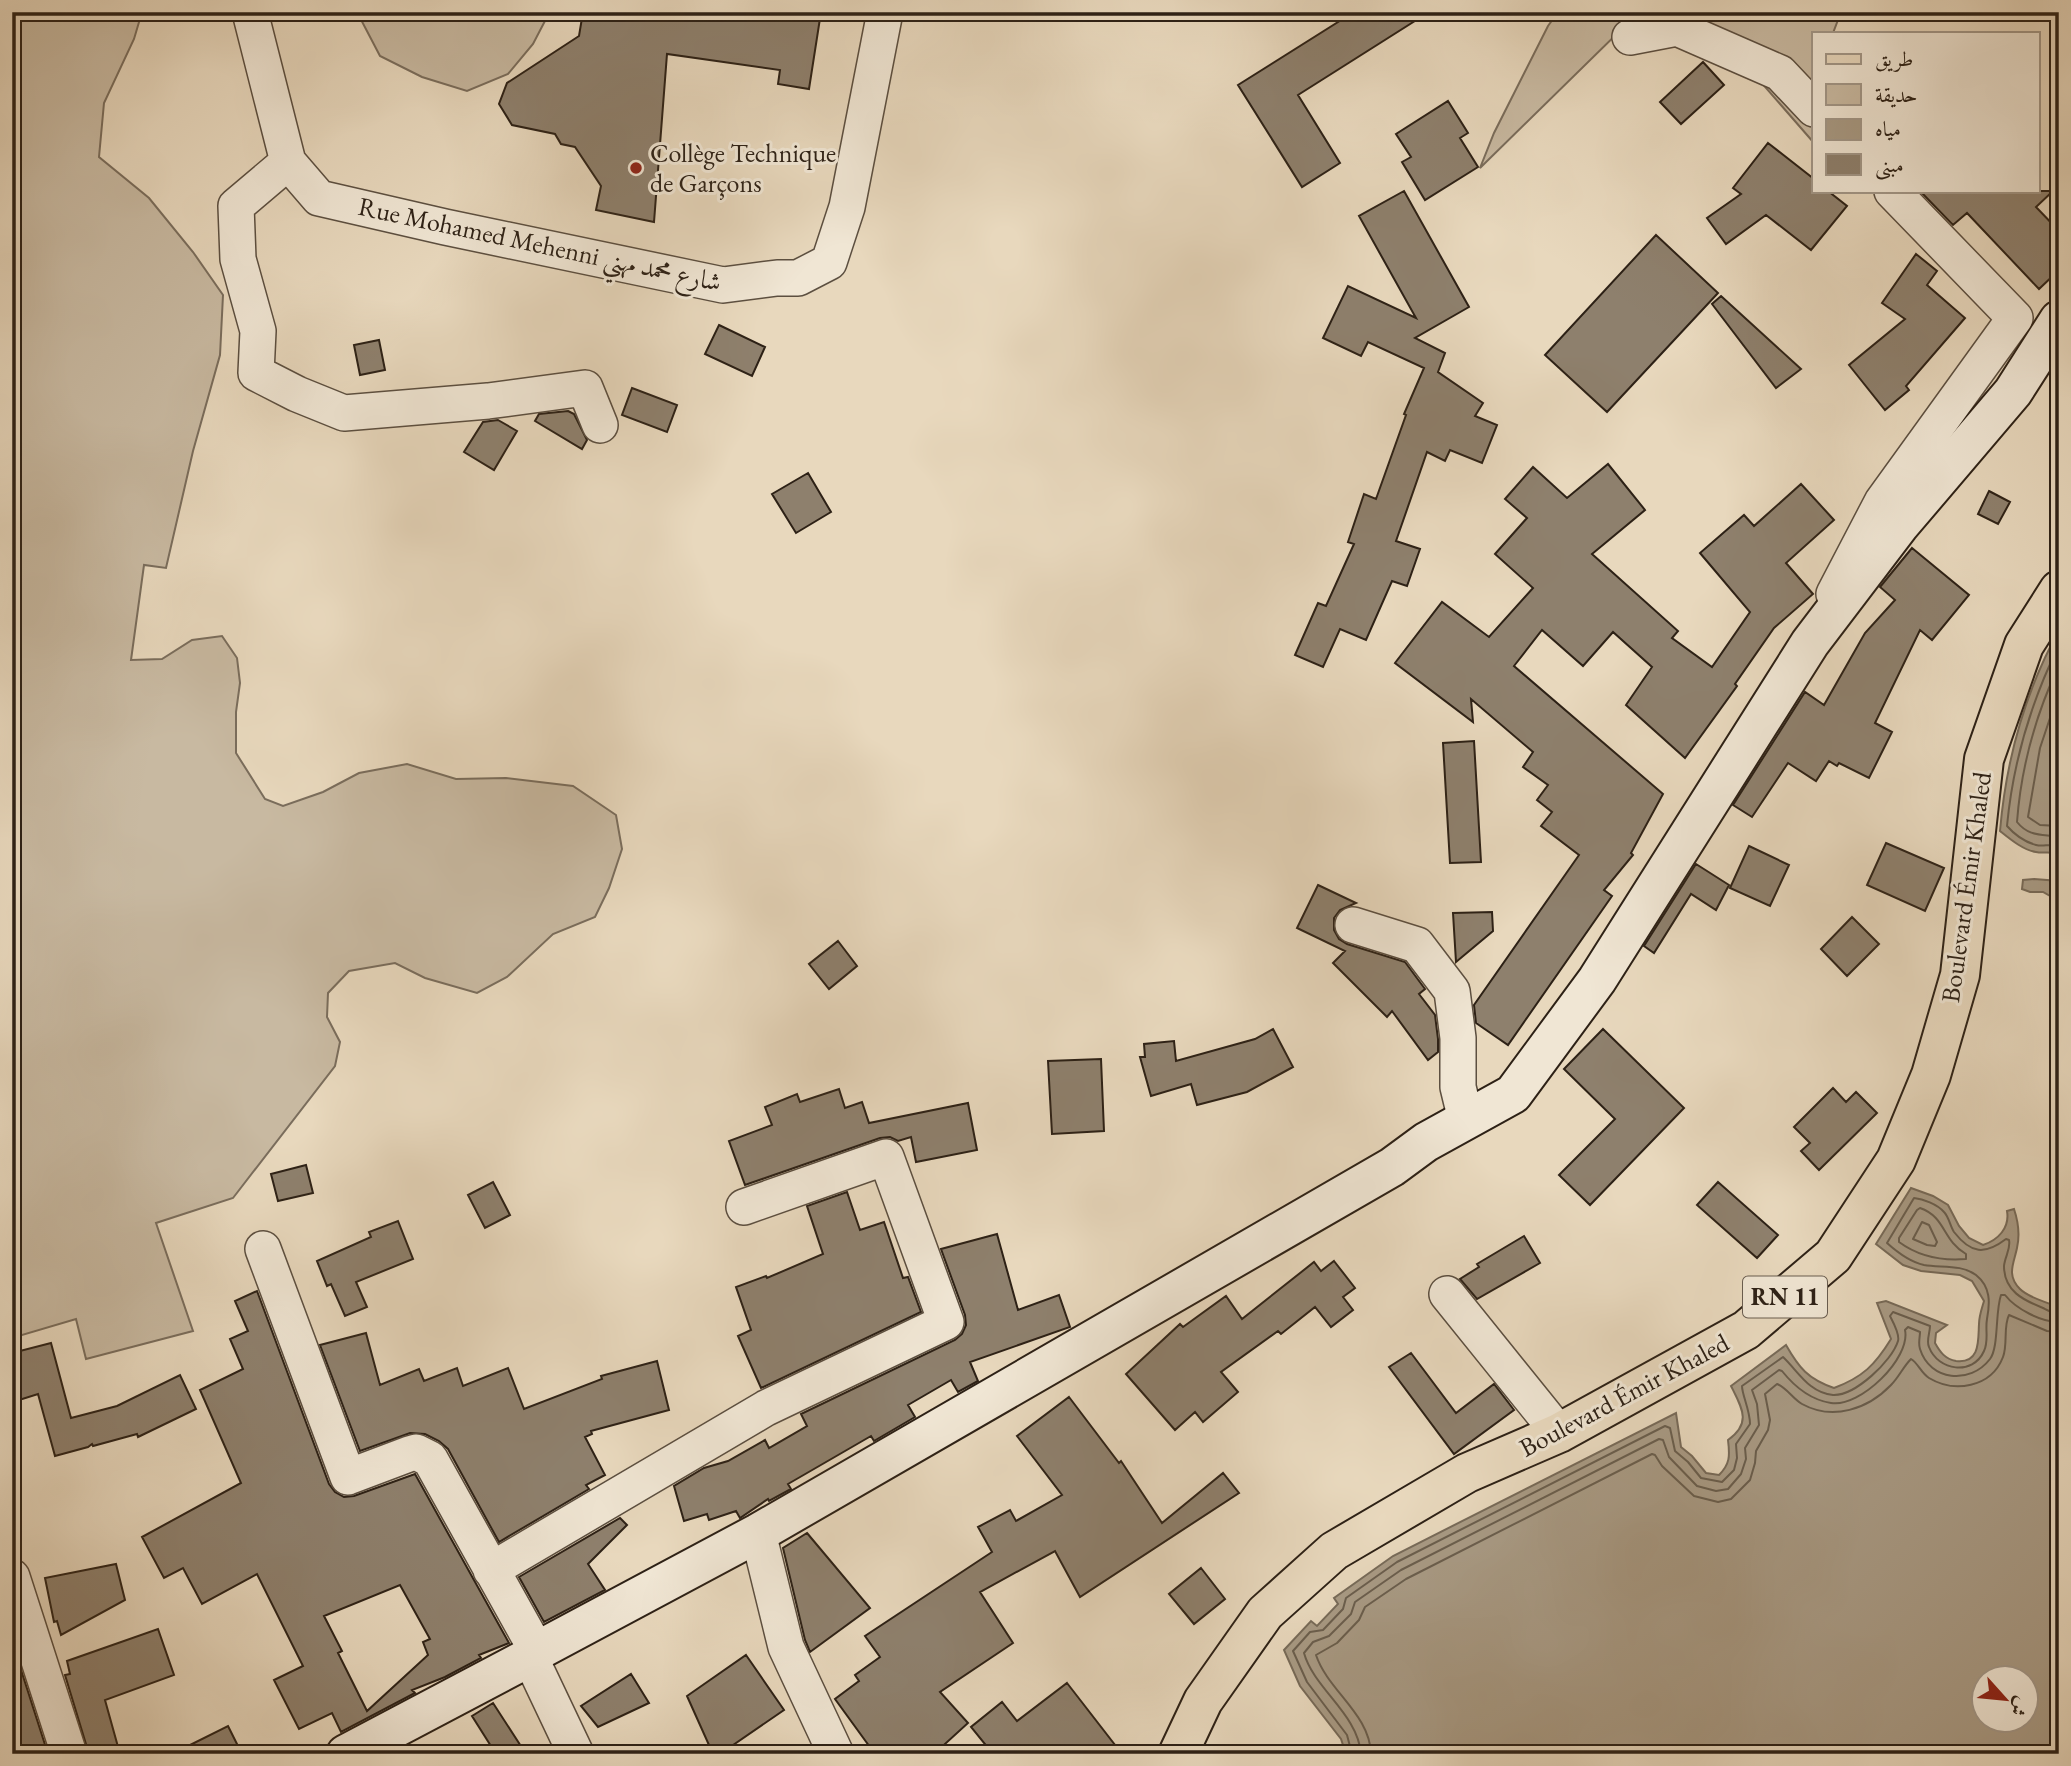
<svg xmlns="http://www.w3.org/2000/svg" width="2071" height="1766" font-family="'EB Garamond',Amiri,serif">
<rect width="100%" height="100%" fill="#e8d8bd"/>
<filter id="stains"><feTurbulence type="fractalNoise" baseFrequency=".00286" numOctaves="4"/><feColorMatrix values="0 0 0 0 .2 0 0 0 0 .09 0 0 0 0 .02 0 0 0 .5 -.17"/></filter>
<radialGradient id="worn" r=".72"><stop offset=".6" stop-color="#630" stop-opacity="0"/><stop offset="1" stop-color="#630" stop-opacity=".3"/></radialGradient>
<path fill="#c8b9a1" stroke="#7a6d5c" stroke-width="2" d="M12,12h130l-8,27 -30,64 -5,54 50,41 44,54 30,43 -3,60 -27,96 -27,117 -22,-3 -13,95 31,-1 30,-19 30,-4 15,22 3,25 -4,29v41l29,46 18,7 40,-14 36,-19 48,-9 49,15 50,-1 67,8 43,29 6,34 -13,39 -14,29 -42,17 -46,43 -30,16 -52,-15 -30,-15 -46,8 -21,22 -1,24 13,25 -5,24 -102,132 -77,25 37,108 -107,28 -10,-40 -64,19z
M357,12h189l1,5 -14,27 -25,30 -41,17 -45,-14 -42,-21z
M1558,12h283l-8,21h-19v110l-67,-77 -57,-48 -56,-1 -154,151 14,-35 54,-107z"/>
<path fill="#a89a84" stroke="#776a58" stroke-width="2" fill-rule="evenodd" d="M2059,630v225c-9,-5 -14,-1 -23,-3 -13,-2 -26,-13 -36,-21 6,-71 25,-139 59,-201z
M2034,879l25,2v20l-16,-9h-13l-8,-3 1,-9z
M1911,1188l22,8 15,9 11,21 10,12 14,7c15,-5 27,-17 24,-34l7,-2c4,12 6,26 3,39 -3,15 -11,27 3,41 9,9 24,12 35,17l4,-2v450h-713l-5,-15 -41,-53 -16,-36 27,-29 6,5 21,-22 -4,-6 59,-42 283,-143 5,34 11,9 14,17 13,2c11,-11 11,-19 9,-35 24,-17 14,-32 3,-54l55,-41c13,23 22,34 48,43 29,-11 41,-23 57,-49l-14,-36 9,-2 61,24 -11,8 -1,10c5,9 10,16 21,18 25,3 22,-22 23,-37 0,-8 3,-16 5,-23l-12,-20 -12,-6 -39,-4 -18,-6 -27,-21zM1983,1678h42v42h-42z"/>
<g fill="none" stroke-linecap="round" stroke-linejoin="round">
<path stroke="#6a5e4d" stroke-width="2" d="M2059,645c-28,57 -46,117 -52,181 7,8 18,16 29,19 8,2 15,-2 23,2
M2059,665c-23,49 -38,103 -42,157 12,15 25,12 42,15
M2059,691l-19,57 -12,69 12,8 19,1
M1920,1208c26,9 22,32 46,46v5c-24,2 -48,-3 -67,-17v-4l18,-28z
M1922,1222l7,3 8,17 -2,4 -8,-1 -14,-6z
M1352,1754l-5,-19 -40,-53 -14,-31 17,-19 13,-2 20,-21 3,-11 51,-36 268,-136 5,2 5,23 13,11 13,16 21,4 12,-12 3,-12 -1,-14 14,-20c0,-14 -8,-29 -8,-38l41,-29c15,14 26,36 50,38 22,1 59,-34 65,-54 2,-7 -5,-19 -8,-25l3,-4 37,14c0,7 -4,15 -1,21 9,24 44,29 55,4 5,-10 1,-21 3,-32 3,-16 4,-32 -11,-44 -14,-11 -36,-7 -52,-10 -14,-3 -27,-13 -37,-22l27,-45c9,1 23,6 30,14 5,5 6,14 10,20 17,22 31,23 52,7l3,1c2,9 -4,16 -5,26 0,25 19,34 39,42 6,3 9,5 16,4
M1361,1754c-3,-40 -47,-65 -57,-101l9,-11 16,-6 22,-22 4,-12 46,-32 258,-131 4,1 6,17 28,29 19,5 12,-2 13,-15 5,-15 -1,-11 14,-23 -2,-21 -5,-14 27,-20 3,1c12,15 29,29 49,32 29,5 80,-45 74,-73l3,-3 12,5c0,5 -2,11 0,17 10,32 50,36 70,10 9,-12 5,-47 11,-64h4c11,14 36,27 54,27
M1371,1754c-1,-40 -43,-63 -55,-99l21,-12 22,-23 6,-13 41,-28 246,-125 3,1 7,11 32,30 24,6 13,-3 19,-19 5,-17 1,-12 12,-21 2,-10 -5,-26 12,-10c10,4 16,15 25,20 31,17 66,5 89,-19 8,-8 12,-18 20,-26 7,4 10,14 18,19 25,15 62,10 74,-21 5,-13 0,-30 6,-42l38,16 12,1"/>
</g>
<path fill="#8e806d" stroke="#2d2116" stroke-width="2" fill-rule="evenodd" d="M583,12h238l-12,77 -31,-5 2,-14 -113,-16 -13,168 -58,-12 5,-24 -26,-39 -14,-3 -6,-10 -43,-9 -13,-21 8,-21 72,-47z
M1354,12h75l-131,83 42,68 -38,24 -64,-102z
M1703,62l21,23 -43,39 -21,-22z
M1448,101l20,32 -8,5 18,29 -53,33 -23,-38 9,-5 -15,-23z
M1768,143l46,36v12h14l19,15 -36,44 -45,-35 -40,29 -19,-26 34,-24 -8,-6z
M1404,191l65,116 -54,31 30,15 -7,19 45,31 -8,13 22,9 -15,38 -32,-13 -5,11 -18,-9 -31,89 24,8 -13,37 -15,-5 -26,59 -26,-11 -17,38 -28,-12 23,-52 8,3 28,-62 -6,-2 16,-48 12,5 30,-84 -2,-1 20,-46 -56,-26 -7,14 -38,-18 25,-52 68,32 -57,-102z
M1920,191h133l-17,16 23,24v39l-20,19 -72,-76 -14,12z
M1656,235l62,58 -111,119 -62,-57z
M1916,254l21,17 -10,14 38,33 -59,68 3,4 -24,20 -36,-45 56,-46 -23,-16z
M1721,296l80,73 -25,19 -64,-84z
M719,325l46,22 -13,29 -47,-22z
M379,340l6,30 -25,5 -6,-30z
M632,388l45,17 -10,27 -45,-17z
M568,411l6,3 13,26 -5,9 -47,-28 4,-7z
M498,420l19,11 -23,39 -30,-18 19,-30z
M1608,464l37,46 -53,44 86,77 -6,7 40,29 38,-55 -50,-59 44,-38 10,11 47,-42 33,36 -48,43 27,31 -39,34 -39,56 2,2 -52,72 -59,-53 26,-38 -39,-35 -30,34 -41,-36 -28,36 149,128 -32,59 2,2 -29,35 8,6 -104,149 -32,-22 -2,-18 105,-150 -38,-29 11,-14 -15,-12 11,-15 -25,-18 10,-15 -62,-53 2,23 -78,-59 47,-61 47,35 44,-49 -38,-34 32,-36 -22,-19 28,-32 34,31z
M808,473l23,39 -35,21 -24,-39z
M1989,491l21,11 -12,22 -20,-10z
M1912,548l57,47 -37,45 -12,-10 -45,93 17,9 -23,46 -30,-15 -2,3 -8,-5 -13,20 -28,-18 -36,54 -19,-12 72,-113 19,13 41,-72 30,-33 -15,-13z
M1474,741l7,121 -31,1 -7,-120z
M1886,843l58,25 -19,43 -58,-26z
M1749,846l40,19 -19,41 -40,-18z
M1696,864l33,21 -13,25 -25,-16 -37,59 -10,-7z
M1318,885l38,18 -16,7 -6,8v12l5,9 8,5 58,18 20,27 -6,5 16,21 3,24v13l-10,8 -36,-49 -5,6 -54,-54 12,-12 -48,-23z
M1492,912l1,19 -37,31 -3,-49z
M1852,917l27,27 -32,32 -26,-27z
M838,941l19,25 -28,23 -20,-25z
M1273,1029l20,38 -46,25 -50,13 -6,-21 -40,12 -11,-39h5l-1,-13 30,-3 2,20 79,-22z
M1603,1029l81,79 -94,97 -31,-30 56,-56 -51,-50z
M1101,1059l3,72 -52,3 -4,-73z
M1833,1088l13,14 10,-10 21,21 -58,57 -18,-19 9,-8 -16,-16z
M839,1089l6,19 17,-6 7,21 99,-20 9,47 -61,12 -5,-25 -13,4 -8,-4 -10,1 -135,47 -16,-44 43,-16 -7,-18 32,-13 3,8z
M306,1165l7,28 -35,8 -7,-27z
M493,1182l17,33 -25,13 -17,-33z
M1718,1182l60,53 -21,23 -60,-53z
M847,1192l13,38 24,-8 19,56 5,-1 13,35 -160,76 -23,-52 13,-6 -15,-43 30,-11 1,2 56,-24 -16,-48z
M398,1221l15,38 -57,23 11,25 -22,9 -14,-32 -4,2 -10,-25 54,-24 -2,-5z
M997,1234l21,76 41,-15 11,32 -100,35 8,19 -20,11 -7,-12 -43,25 7,12 -41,24 -3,-5 -83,48 3,5 -22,12 -1,-2 -28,19 -4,-7 -27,9 -2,-6 -23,7 -10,-35 30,-18 24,-7 37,-21 4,8 38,-22 -6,-12 154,-74 7,-6 4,-9 -1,-10 -24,-66z
M1524,1236l16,27 -63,36 -17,-20 19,-12 -2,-3z
M1334,1261l21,27 -12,9 10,13 -22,17 -16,-20 -34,27 -3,-3 -57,41 17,20 -35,30 -8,-10 -20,18 -49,-56 54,-50 3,3 43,-31 16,23 72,-57 7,9z
M257,1291l72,193 6,8 9,5 10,-1 61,-22 94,169 -30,12 2,3 -36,19 -33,13 3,3 -74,39 -9,-19 -33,16 -25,-49 29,-14 -46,-92 -55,30 -19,-36 -19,10 -22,-41 99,-54 -41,-93 43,-21 -13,-30 18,-8 -13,-30zM400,1585l30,54 -7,3 5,13 -61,56 -29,-58 4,-2 -18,-35z
M366,1333l14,52 39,-16 5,12 33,-13 6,18 45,-18 16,41 78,-30 -1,-3 56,-15 12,49 -78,21 1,3 -7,3 20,38 -19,10 3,4 -90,53 -51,-93 -9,-8 -14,-7 -15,-1 -50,18 -40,-106z
M51,1343l20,75 46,-12 63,-31 16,34 -58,28 -1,-3 -44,12 -1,-2 -4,3 -33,9 -17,-62 -22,7 -4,-13v-35z
M1411,1353l45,60 38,-29 20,26 -60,44 -65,-87z
M1069,1397l50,66 2,-2 41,62 61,-50 16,20 -159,104 -25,-46 -75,41 33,51 -73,49 28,31 -34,31h-59l-40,-55 24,-18 -4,-6 25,-18 -15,-21 127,-84 -14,-25 32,-17 6,11 46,-26 -45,-59z
M620,1518l7,7 -39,39 17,26 -61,32 -25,-45z
M807,1533l63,75 -60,44 -5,-12 -22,-92z
M116,1564l9,36 -64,35 -4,-14 -3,1 -9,-44z
M1201,1568l24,31 -31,25 -25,-30z
M158,1629l16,46 -69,25 15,54h-31l-24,-79 5,-1 -3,-13z
M12,1648h2l34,106h-36z
M746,1655l38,55 -64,44h-7l-26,-58z
M631,1674l18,29 -51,24 -17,-21z
M1067,1683l55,71h-129l-22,-27 31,-25 15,19z
M493,1703l33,51h-30l-24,-38z
M228,1726l14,28h-70z"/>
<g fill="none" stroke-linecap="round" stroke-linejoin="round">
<defs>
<path id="street" d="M250,12l38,150 31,36 126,29 278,58 54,-7h21l31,-16 18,-55 38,-195
M1630,37l47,-9 103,45 34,36
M288,162l-52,44 2,53 20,72 -2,42 41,21 47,19 144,-12 97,-13 15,37
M1834,594l48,-92 133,-184 -123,-127
M1353,925l64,20 35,46 6,47v49l8,33
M263,1249l85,228 61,-23 7,-2 14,7 107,192
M1447,1294l112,139
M758,1533l28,114 50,107
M491,1570l275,-162 180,-86 -60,-165 -142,50
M12,1577l57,177
M530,1657l46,97"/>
<path id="secondary" d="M346,1754l184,-97 7,-6 221,-118 634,-366 34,-25 87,-48 84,-114 213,-337 89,-117 114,-134 46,-72"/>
<path id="primary" d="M1178,1754l25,-53 62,-88 69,-62 133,-78 92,-40 187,-103 87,-74 63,-96 35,-85 29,-100 24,-216 40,-114 35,-55"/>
</defs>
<use href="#street" stroke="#5c4f40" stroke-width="38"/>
<use href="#secondary" stroke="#2d2116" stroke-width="42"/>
<use href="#primary" stroke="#2d2116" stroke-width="42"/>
<use href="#street" stroke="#f0e6d4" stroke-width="35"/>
<use href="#secondary" stroke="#f0e6d4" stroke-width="38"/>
<use href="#primary" stroke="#e8d8bd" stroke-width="38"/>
</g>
<circle fill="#8f2418" stroke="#f0e6d4" stroke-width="2.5" cx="636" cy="168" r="7"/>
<g text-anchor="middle" stroke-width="6" stroke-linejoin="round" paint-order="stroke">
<rect fill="#f0e6d4" stroke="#685c4f" stroke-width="2" x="1743" y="1276.5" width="84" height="41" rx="5"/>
<g font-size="24" font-weight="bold" fill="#2d2116">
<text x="1785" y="1305">RN 11</text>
</g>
<g font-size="26" fill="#2d2116" stroke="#f0e6d4" text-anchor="start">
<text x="650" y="162">Collège Technique<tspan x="650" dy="30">de Garçons</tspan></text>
</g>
<g font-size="26" fill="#2d2116" stroke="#f0e6d4">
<text transform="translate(540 244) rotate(12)" y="9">Rue Mohamed Mehenni شارع محمد مهني</text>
<text transform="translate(1966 887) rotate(-82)" y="9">Boulevard Émir Khaled</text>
<text transform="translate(1624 1395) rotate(-28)" y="9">Boulevard Émir Khaled</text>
</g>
</g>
<rect width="2071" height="1766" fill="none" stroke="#e8d8bd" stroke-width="42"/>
<rect x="14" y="14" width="2043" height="1738" fill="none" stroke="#2d2116" stroke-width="3.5"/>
<rect x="21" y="21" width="2029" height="1724" fill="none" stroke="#2d2116" stroke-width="2"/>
<rect x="1812" y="32" width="228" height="161" fill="#f0e6d4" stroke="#a29788" stroke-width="2"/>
<rect x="1826" y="54" width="35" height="10" fill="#e8d8bd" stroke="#a29788" stroke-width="2"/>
<text x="1875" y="66" font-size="21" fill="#2d2116">طريق</text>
<rect x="1826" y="84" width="35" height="21" fill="#c8b9a1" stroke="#a29788" stroke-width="2"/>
<text x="1875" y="102" font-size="21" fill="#2d2116">حديقة</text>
<rect x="1826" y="119" width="35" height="21" fill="#a89a84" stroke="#a29788" stroke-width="2"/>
<text x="1875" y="136" font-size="21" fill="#2d2116">مياه</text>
<rect x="1826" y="154" width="35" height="21" fill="#8e806d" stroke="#a29788" stroke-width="2"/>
<text x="1875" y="172" font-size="21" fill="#2d2116">مبنى</text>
<g transform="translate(2005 1699) rotate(117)"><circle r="33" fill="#f0e6d4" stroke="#a29788" stroke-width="2"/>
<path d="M0-5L12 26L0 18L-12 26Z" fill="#8f2418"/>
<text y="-10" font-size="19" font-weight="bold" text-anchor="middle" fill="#2d2116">ش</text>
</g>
<rect width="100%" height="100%" filter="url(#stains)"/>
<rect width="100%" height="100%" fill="url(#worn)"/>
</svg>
